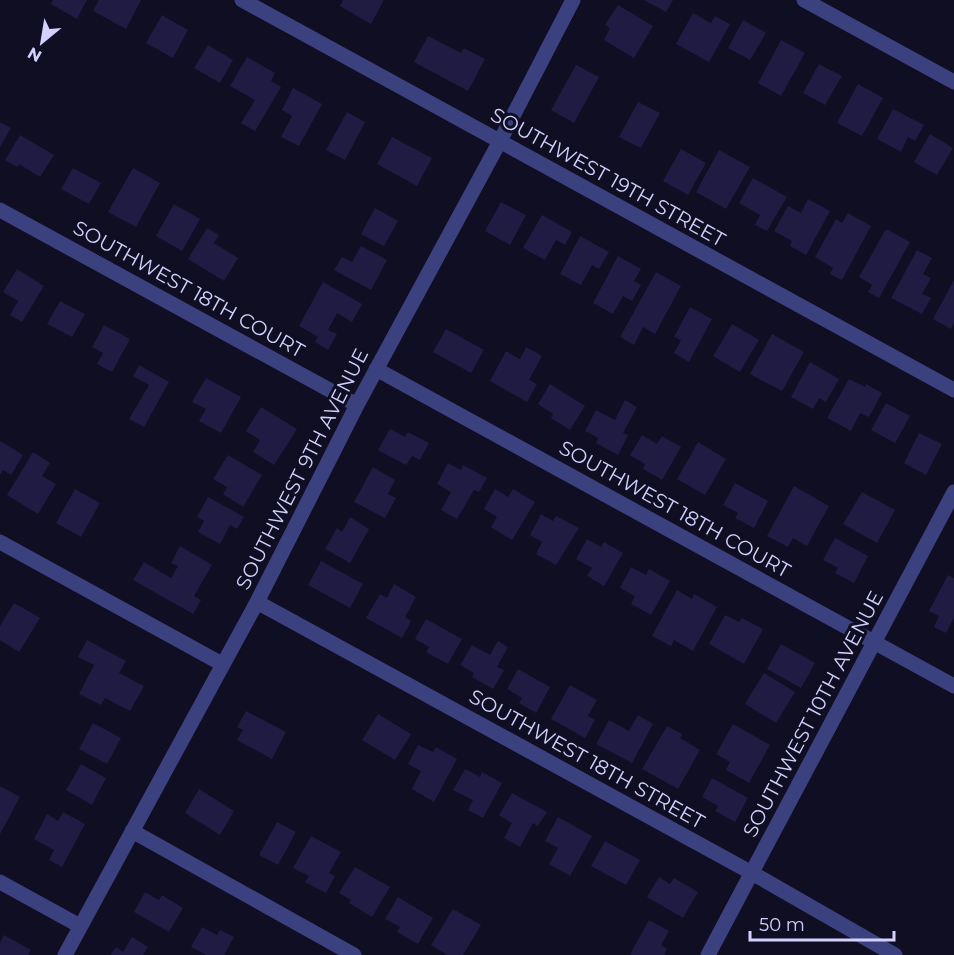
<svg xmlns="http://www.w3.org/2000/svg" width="954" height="955" font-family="Montserrat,sans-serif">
<rect width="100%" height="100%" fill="#100e22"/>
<path fill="#1f1b42" d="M53,0h34l-10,19 -26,-15z
M99,0h42l-15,29 -33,-18z
M343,0h41l-13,24 -31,-18z
M644,0h29l-7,12z
M618,5l35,21 -19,32 -30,-18 6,-12 -5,-3z
M693,13l18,10 4,-7 15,8 -21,38 -33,-18z
M162,15l26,15 -15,28 -27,-15z
M743,20l23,13 -16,27 -22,-12z
M428,36l33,17 3,-5 21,11 -17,32 -54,-29z
M781,40l24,13 -24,43 -23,-13z
M208,45l25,15 -13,23 -26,-15z
M247,57l28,16 -4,8 10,6 -26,44 -14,-8 14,-23 -25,-14z
M819,64l23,12 -17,29 -22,-12z
M576,65l23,12 -25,46 -23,-13z
M858,84l25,14 -21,38 -25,-13z
M293,88l29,16 -23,42 -18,-9 11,-21 -10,-6z
M638,102l22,11 -19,35 -22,-11z
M893,109l31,16 -9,16 -7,-4 -7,15 -24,-13z
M347,112l18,10 -20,38 -19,-10z
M0,122l11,6 -11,19z
M930,134l23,14 -16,27 -23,-13z
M20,135l34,20 -14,22 -21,-13 -2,3 -12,-7z
M392,137l40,21 -15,28 -40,-22z
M681,149l25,14 -18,32 -25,-14z
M719,150l31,17 -24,42 -30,-17z
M73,168l28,15 -12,21 -28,-15z
M133,168l27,15 -24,44 -28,-15z
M753,178l34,19 -20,34 -12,-6 5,-10 -21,-12z
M808,199l22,12 -24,44 -16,-9 2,-5 -18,-10 14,-25 13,7z
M501,202l25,13 -16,30 -25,-14z
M174,204l26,15 -18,32 -26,-15z
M375,208l23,13 -14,25 -23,-12z
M848,213l23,13 -29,54 -12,-6 3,-6 -18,-11 21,-38 6,4z
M542,215l30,17 -7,13 -9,-5 -11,20 -22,-12z
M207,228l12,7 -5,8 24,15 -14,23 -36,-22z
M886,229l24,13 -31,56 -11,-6 4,-7 -13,-8z
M580,236l29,16 -10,17 -7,-4 -11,20 -21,-11z
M361,246l26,14 -16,30 -37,-20 8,-13 10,5z
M917,250l15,8 -9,16 8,4 -9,16 9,4 -9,16 -31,-16z
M618,256l23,13 -7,12 7,4 -9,16 -9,-5 -10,18 -20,-11z
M17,269l27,17 -22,36 -12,-7 8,-14 -15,-9z
M656,272l25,14 -26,48 -12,-7 -9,18 -14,-8z
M954,280v43l-3,6 -18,-10z
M323,282l39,22 -10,18 -15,-9 -9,17 9,4 -9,16 -13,-8 3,-5 -19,-11z
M60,301l25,13 -13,23 -25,-13z
M690,307l22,12 -23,43 -15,-9 7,-13 -7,-3z
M732,324l27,16 -19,32 -27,-16z
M104,325l26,14 -18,33 -15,-8 6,-11 -11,-6z
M446,329l38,21 -13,23 -38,-21z
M772,334l32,18 -22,39 -32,-17z
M526,347l16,9 -13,24 8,4 -10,18 -37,-21 16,-30 14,8z
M810,362l29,17 -13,23 -7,-4 -6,11 -22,-12z
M139,365l30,17 -25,45 -15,-8 20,-34 -16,-9z
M206,378l35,19 -20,36 -22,-12 7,-12 -14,-7z
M849,379l16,8 1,-3 16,9 -13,24 -9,-4 -9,18 -24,-13z
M550,384l35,22 -15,24 -19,-12 2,-4 -15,-10z
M625,400l12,7 -14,26 5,2 -10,20 -22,-12 2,-5 -13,-7 11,-21 19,10z
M886,403l24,13 -15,27 -24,-13z
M261,407l36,22 -23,36 -21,-13 7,-12 -14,-9z
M390,429l15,8 3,-5 21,11 -9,17 -8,-4 -6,9 -28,-15z
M919,433l23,11 -16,31 -22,-12z
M642,435l15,9 5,-8 19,11 -19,33 -19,-11 2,-5 -15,-9z
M0,441l23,14 -12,20 -8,-5 -3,5z
M698,442l28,17 -21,36 -28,-16z
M33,452l17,11 -8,13 14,8 -18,30 -31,-19z
M228,455l34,20 -19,32 -20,-13 4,-7 -14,-8z
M448,463l13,7 2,-5 24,13 -8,14 -5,-2 -17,29 -16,-9 10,-18 -14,-8z
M373,467l22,13 -7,14 8,4 -11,20 -31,-16z
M735,483l33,18 -14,27 -19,-10 3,-5 -15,-8z
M794,486l35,20 -22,40 -14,-8 -5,9 -21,-11z
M75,489l25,14 -19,34 -25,-14z
M495,489l13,8 5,-8 22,13 -23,38 -21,-13 6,-10 -13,-8z
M862,492l33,18 -18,33 -34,-19z
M208,497l36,20 -7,12 -7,-4 -10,19 -22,-12 6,-11 -7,-4z
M541,514l12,7 3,-5 23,12 -23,37 -20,-11 6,-12 -12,-7z
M350,517l19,12 -19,34 -25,-14 12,-21 5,4z
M835,538l33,18 -14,27 -19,-10 3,-5 -15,-8z
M587,539l14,8 3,-5 19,11 -19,33 -17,-10 5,-8 -16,-9z
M180,546l32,19 -18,31 7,4 -8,14 -60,-34 11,-18 27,16 7,-12 -7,-3z
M321,561l42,23 -13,24 -42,-23z
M631,567l15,8 3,-6 21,12 -19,34 -20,-11 4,-8 -15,-8z
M948,575l6,3v40l-8,15 -12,-6 5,-11 -10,-5z
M394,584l22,13 -11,20 6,4 -9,17 -36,-20 14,-24 7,4z
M677,590l15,9 2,-5 23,13 -24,44 -19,-11 -3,6 -19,-10z
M14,603l26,15 -21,34 -19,-12v-14z
M725,615l14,7 3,-4 21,11 -19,35 -35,-20z
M426,619l36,20 -14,25 -22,-12 3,-5 -14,-8z
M87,640l39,21 -7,12 25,13 -14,25 -25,-13 -4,7 -22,-11 15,-29 -16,-8z
M498,641l10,6 -11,20 7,3 -11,19 -21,-12 2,-4 -14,-8 12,-20 18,10z
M781,644l34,19 -14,25 -34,-19z
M518,669l32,18 -14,26 -17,-10 3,-5 -15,-9z
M764,673l31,19 -19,31 -31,-19z
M570,685l27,15 -9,16 7,4 -10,18 -34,-19z
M246,711l40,21 -14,27 -35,-19 6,-10 -6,-3z
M378,714l33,20 -16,26 -33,-20z
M638,715l15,9 -21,39 -36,-19 13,-24 20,11z
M93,723l28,15 -14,26 -28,-15z
M733,724l37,21 -21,38 -23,-13 4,-8 -14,-8z
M667,726l15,8 -2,4 20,12 -22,39 -36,-20z
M418,745l15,7 3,-5 21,12 -23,43 -22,-13 9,-18 -13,-7z
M81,764l25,14 -14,27 -26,-15z
M465,769l15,8 2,-5 20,11 -19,35 -15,-8 5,-10 -20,-10z
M712,778l36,20 -13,24 -20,-11 3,-5 -16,-9z
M0,786l20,11 -20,37z
M199,789l35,22 -14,24 -35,-22z
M512,793l35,19 -9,14 -5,-3 -13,24 -16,-9 8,-15 -13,-8z
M63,812l22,12 -23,43 -13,-7 5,-10 -20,-11 13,-25 11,7z
M558,817l34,19 -22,40 -21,-12 9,-16 -13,-7z
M277,822l19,10 -18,33 -19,-10z
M311,836l30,16 -12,21 6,3 -9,17 -21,-11 4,-6 -16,-8z
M605,841l35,19 -14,25 -35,-19z
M355,867l35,20 -18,30 -23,-14 2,-3 -12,-7z
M659,877l11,7 4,-6 24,14 -15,26 -36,-21z
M145,892l14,8 3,-5 21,13 -14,24 -35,-20z
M398,897l35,21 -15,26 -21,-12 3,-5 -15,-8z
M453,909l28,16 -18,30h-16l-16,-10z
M649,920l20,11 -8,14 6,4 -3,6h-32l-2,-1z
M202,927l15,8 3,-5 14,7 -10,18h-18l-15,-8z
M4,935l27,15 -3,5h-28v-12z
M132,937l16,10 -5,8h-33l6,-8 7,5z"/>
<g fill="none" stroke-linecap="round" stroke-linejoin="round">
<path stroke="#3b407f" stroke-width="15" d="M242,0l712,390
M804,0l150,82
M0,210l357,195
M376,369l578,317
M0,542l222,122
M257,602l495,271 143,82
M132,831l222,124
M0,882l80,44
M65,955l192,-353 100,-197 143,-264 73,-141
M708,955l246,-463"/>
</g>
<g text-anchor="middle" stroke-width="6" stroke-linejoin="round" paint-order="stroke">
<g font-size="20" fill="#d2d1fd" stroke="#100e22">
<text transform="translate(608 177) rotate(29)" y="7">SOUTHWEST 19TH STREET</text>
<text transform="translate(189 289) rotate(29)" y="7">SOUTHWEST 18TH COURT</text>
<text transform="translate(302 469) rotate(-63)" y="7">SOUTHWEST 9TH AVENUE</text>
<text transform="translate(675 509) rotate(29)" y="7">SOUTHWEST 18TH COURT</text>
<text transform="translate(813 714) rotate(-62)" y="7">SOUTHWEST 10TH AVENUE</text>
<text transform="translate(587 759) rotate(29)" y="7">SOUTHWEST 18TH STREET</text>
</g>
</g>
<g transform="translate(42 42) rotate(210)" stroke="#100e22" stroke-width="4.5" paint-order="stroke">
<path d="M0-4.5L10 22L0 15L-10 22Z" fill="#d2d1fd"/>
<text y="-9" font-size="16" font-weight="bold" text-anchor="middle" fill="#d2d1fd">N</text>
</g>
<path d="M750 931v9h144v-9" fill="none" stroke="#d2d1fd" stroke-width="3"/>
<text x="759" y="931" font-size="18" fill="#d2d1fd" stroke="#100e22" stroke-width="4.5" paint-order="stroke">50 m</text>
</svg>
